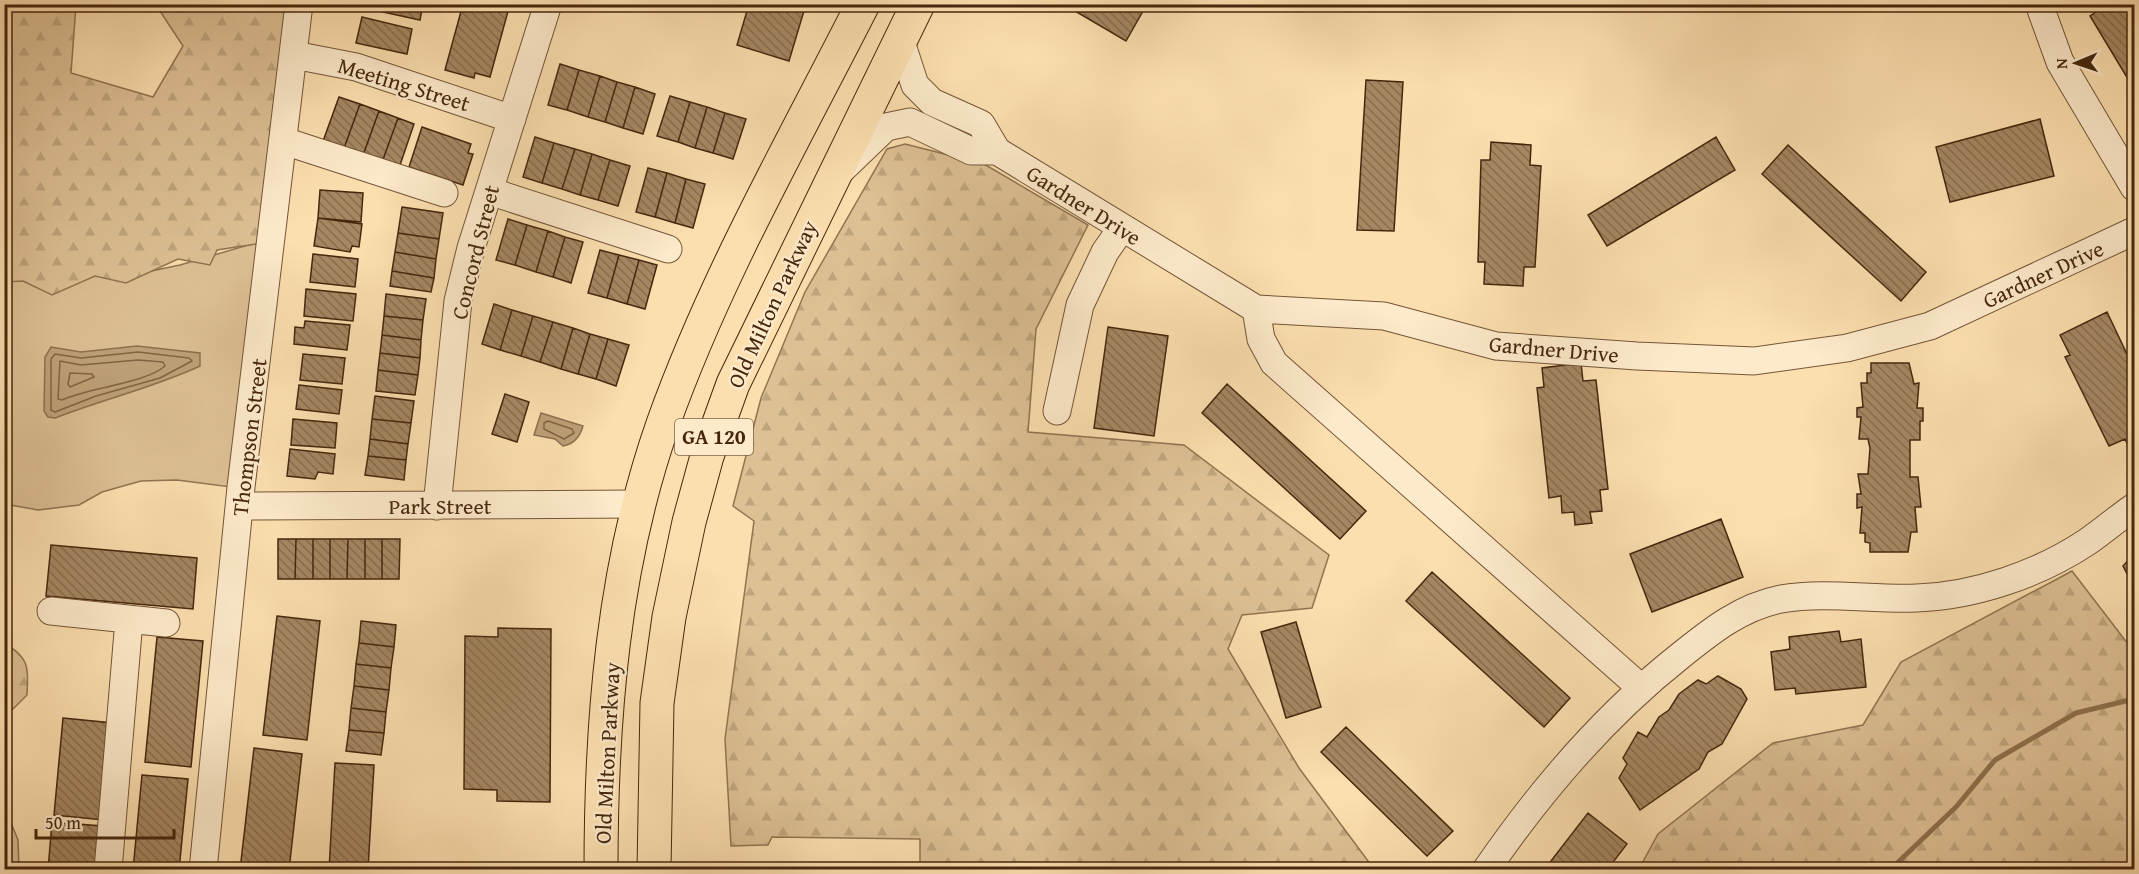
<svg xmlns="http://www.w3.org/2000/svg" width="2139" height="874" font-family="'Gentium Book Plus',serif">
<defs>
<pattern id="forest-firs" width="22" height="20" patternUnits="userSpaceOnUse" patternTransform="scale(1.5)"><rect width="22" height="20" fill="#ddc094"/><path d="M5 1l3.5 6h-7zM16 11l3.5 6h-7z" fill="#bfa57e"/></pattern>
<pattern id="building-back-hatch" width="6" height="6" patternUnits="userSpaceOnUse" patternTransform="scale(1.5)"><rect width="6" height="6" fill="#a58762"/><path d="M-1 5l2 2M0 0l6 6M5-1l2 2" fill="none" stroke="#886e4f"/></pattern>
</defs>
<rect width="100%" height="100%" fill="#fcdfaf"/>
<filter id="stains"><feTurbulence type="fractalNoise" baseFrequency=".00333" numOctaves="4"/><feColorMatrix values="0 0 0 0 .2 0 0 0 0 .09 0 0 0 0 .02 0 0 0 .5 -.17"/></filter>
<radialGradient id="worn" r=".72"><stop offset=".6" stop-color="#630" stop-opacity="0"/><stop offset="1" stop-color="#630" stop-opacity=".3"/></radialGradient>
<path fill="#ddc094" stroke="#927451" stroke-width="1.5" d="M262,241l-31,246 -54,-7 -36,1 -39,11 -23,13 -41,5 -33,-6 -1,-229 133,-1 43,-9z"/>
<path fill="url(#forest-firs)" stroke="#927451" stroke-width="1.5" d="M4,5h72l-5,68 82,24 30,-51 -27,-41h131l-24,238 -46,7 -7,15 -32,-6 -52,24 -31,-7 -43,19 -29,-14 -18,1z
M905,144l79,20 104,61 -52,104 -8,103 156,13 145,110 -17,53 -70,7 -14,34 71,119 75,101 -454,1v-31l-148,-2 -4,8 -37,1 -6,-107 29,-218 -21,-15 28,-108 44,-106 82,-143z
M2072,571l56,73 6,-4v229h-495l19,-35 115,-91 90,-18 38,-63z
M4,643c26,15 24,24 23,52l-22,22z
M4,806l14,34 1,29h-14z"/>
<path fill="#bea078" stroke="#8e704e" stroke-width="1.5" d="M137,346l63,7v13c-47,22 -97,33 -145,52l-7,-1 -4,-6 1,-54 6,-10 30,5z
M541,413l42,13c-3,11 -9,18 -20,20l-8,-7 -21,-4z"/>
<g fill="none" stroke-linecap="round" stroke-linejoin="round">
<path stroke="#826443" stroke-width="1.5" d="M138,352l51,6 3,3 -32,17 -64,18 -41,16 -4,-2v-51l4,-5 26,4z
M138,360l25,2 2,4c-21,18 -75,21 -103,34l-4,-1 2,-38 21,4z
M70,373l22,1 2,3 -24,10 -2,-3z
M548,421l24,8 2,4 -10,6 -20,-10v-6z"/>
<path stroke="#8e704e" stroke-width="5" d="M1878,870l16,-4 62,-59 39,-47 81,-47 58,-14"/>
</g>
<path fill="url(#building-back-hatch)" stroke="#46270e" stroke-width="1.5" d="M370,4h53l-3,16 -51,-11z
M463,4h47l-20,73 -15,-4 -1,5 -29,-8z
M749,4h57l-17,57 -52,-16z
M1063,4h84l-21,37z
M2108,4h20l6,12v73l-44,-73z
M362,17l50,12 -5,25 -51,-11z
M560,64l19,6 -12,40 -19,-5z
M579,70l21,6 -12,41 -21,-7z
M600,76l17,6 -12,40 -17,-5z
M1366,80l37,2 -9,149 -37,-1z
M617,82l18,5 -12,41 -18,-6z
M635,87l20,7 -12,40 -20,-6z
M670,96l20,6 -12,40 -21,-6z
M339,97l21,7 -17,47 -21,-7z
M690,102l17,5 -12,41 -17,-6z
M360,104l19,7 -17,47 -19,-7z
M707,107l18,6 -12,40 -18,-5z
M379,111l19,7 -17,47 -19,-7z
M725,113l21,6 -13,40 -20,-6z
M398,118l16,6 -16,47 -17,-6z
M2040,119l14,57 -104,26 -14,-55z
M422,127l49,17 -3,9 5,1 -10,31 -54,-18z
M535,137l19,6 -12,40 -19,-6z
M1716,137l19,33 -128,76 -19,-31z
M1491,142l40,3 -1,20 11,1 -6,101h-11l-1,19 -39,-2 1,-22h-7l3,-102h9z
M554,143l21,6 -13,40 -20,-6z
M1788,145l138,127 -25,29 -139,-127z
M575,149l17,5 -12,41 -18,-6z
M592,154l18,6 -12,40 -18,-5z
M610,160l20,6 -12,40 -20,-6z
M648,168l19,5 -12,44 -19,-5z
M667,173l19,6 -11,44 -20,-6z
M686,179l19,5 -12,44 -18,-5z
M320,190l43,3 -2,29 -43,-4z
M402,207l41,6 -4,26 -41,-6z
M318,218l44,6 -3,23 -7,-1 -2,6 -36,-6z
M508,219l19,6 -12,40 -19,-5z
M527,225l21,6 -12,41 -21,-7z
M548,231l17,6 -12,40 -17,-5z
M398,233l41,6 -3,20 -41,-7z
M565,237l18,5 -12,41 -18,-6z
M600,250l19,5 -12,43 -19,-5z
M395,252l41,7 -2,19 -42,-7z
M313,254l45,5 -3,28 -45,-5z
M619,255l20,5 -12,44 -20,-6z
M639,260l18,5 -12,44 -18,-5z
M392,271l42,7 -3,14 -41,-6z
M306,289l50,5 -3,27 -49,-5z
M386,294l40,5 -3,21 -39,-4z
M494,304l18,6 -12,40 -18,-6z
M512,310l21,6 -12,40 -21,-6z
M2107,312l27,57v84l-2,1 -7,-15 -16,7 -44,-89 5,-2 -10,-20z
M384,316l39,4 -2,20 -39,-5z
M533,316l20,6 -13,40 -19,-6z
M305,321l45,4 -3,25 -53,-6 1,-17 9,1z
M553,322l20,6 -12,41 -21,-7z
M1108,327l60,9 -14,100 -60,-8z
M573,328l17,6 -12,40 -17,-5z
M590,334l18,5 -12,40 -18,-5z
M382,335l39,5 -1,18 -40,-5z
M608,339l21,6 -13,41 -20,-7z
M380,353l40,5 -2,17 -40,-5z
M303,354l42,4 -3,26 -42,-4z
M1581,363l2,18 13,-1 12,109 -8,1 2,21 -12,1 2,11 -17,2 -1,-13 -12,1 -1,-17 -12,2 -12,-110 7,-1 -2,-19z
M1871,363h38l5,21 5,-1 -2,25h6v13h-3v19h-10v37h8l3,30h-6l2,25h-6l-3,20h-38v-9l-5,-1v-9h-5l2,-26 -5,1v-14h4l-3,-20h10l2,-26 -2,-9h-9l2,-22h-4v-9l6,-1 -2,-24h6v-10h4z
M378,370l40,5 -3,20 -39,-4z
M1227,384l139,127 -26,28 -138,-126z
M299,385l43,5 -3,24 -43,-5z
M505,394l24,8 -12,40 -25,-8z
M375,396l39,5 -3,22 -39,-4z
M293,419l44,4 -2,25 -44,-3z
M372,419l39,4 -3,21 -38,-5z
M370,439l38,5 -2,16 -38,-4z
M290,449l45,5 -2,20 -15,-2 -3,7 -28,-3z
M368,456l38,4 -2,20 -39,-5z
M1721,519l22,58 -91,35 -22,-58z
M278,539h18l-1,40h-17z
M296,539h17v40h-18z
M313,539h17v40h-17z
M330,539h18l-1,40h-17z
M348,539h17v40h-18z
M365,539h17v40h-17z
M382,539h18l-1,40h-17z
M2134,543v44l-11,-21 9,-10 -4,-9z
M51,545l146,13 -4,51 -147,-13z
M1432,572l138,126 -26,29 -138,-126z
M277,616l43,5 -13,119 -44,-5z
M361,621l35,4 -2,22 -35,-4z
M1296,622l25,85 -35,11 -25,-86z
M498,628l53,1 -1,173 -53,-1v-11l-33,-1 1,-153 33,1z
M1839,631l2,11 20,-3 5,48 -70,7 -1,-6 -20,2 -4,-38 19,-3 -1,-12z
M157,637l46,4 -12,126 -46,-5z
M359,643l35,4 -3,21 -35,-4z
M356,664l35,4 -2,22 -35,-4z
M1718,676l23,13 6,10 -25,45 -14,8 -9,17 -59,41 -21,-32 8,-14 -4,-6 15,-26 9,5 12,-20 10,-7 10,-16 19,-14 8,4z
M354,686l35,4 -3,22 -35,-4z
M351,708l35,4 -2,21 -35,-3z
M63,718l50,5 -9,97 -50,-5z
M1346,727l107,104 -26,25 -106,-104z
M349,730l35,3 -3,22 -35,-4z
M254,748l48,6 -13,116h-49z
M335,763l39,2 -6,105h-39z
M142,775l46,4 -9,91h-46z
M1588,813l39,31 -20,26h-63z
M52,822l50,4 -4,44h-50z"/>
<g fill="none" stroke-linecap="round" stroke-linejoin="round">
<defs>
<path id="minor" d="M2039,4l21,58 74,125
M900,39l15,46 17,17 49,22 16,27 259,158 128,7 112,30 141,10 117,5 93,-13 83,-22 204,-95
M294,55l62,12 156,52
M284,141l160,52
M838,173l48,-46 24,-5 61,29h26
M489,191l179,58
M1256,309l5,30 13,24 366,324
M1057,411l23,-106 25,-53 16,-23
M240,506l400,-2
M437,506l21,-205 13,-53 77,-244
M51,611l115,12
M108,870l21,-250
M203,870l38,-383 58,-483
M1486,870c55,-80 118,-154 194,-214 31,-25 61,-49 101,-57 45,-8 91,1 136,-1 58,-2 122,-24 170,-56 16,-11 31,-24 47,-35"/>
<path id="highway" d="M601,870c0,-150 12,-304 62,-446 52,-146 130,-282 200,-420
M654,870l3,-167 12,-86 20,-95 18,-66 26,-72 185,-380"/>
</defs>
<use href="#minor" stroke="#745536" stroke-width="29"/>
<use href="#highway" stroke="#46270e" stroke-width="35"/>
<use href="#minor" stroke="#fdeacb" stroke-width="27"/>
<use href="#highway" stroke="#fcdfaf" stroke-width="33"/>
</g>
<g text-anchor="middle" stroke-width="4.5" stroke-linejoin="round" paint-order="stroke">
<rect fill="#fdeacb" stroke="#7d6247" stroke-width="1.5" x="675" y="419" width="78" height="36" rx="4.5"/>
<g font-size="21" font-weight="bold" fill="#46270e">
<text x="714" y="444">GA 120</text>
</g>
<g font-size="22" fill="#46270e" stroke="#fdeacb">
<text transform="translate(404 84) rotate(17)" y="8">Meeting Street</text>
<text transform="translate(1084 205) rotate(32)" y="8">Gardner Drive</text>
<text transform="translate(475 252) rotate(-76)" y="8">Concord Street</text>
<text transform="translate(2043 274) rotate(-25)" y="8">Gardner Drive</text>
<text transform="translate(772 304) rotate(-65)" y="8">Old Milton Parkway</text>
<text transform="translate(1554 349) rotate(5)" y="8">Gardner Drive</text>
<text transform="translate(249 437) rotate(-83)" y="8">Thompson Street</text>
<text x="440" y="514">Park Street</text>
<text transform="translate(607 753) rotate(-87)" y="8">Old Milton Parkway</text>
</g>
</g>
<rect width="2139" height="874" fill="none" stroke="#fcdfaf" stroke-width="24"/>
<rect x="6" y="6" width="2127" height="862" fill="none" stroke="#46270e" stroke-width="3"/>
<rect x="12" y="12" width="2115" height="850" fill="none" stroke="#46270e" stroke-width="1.5"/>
<g transform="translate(2076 63) rotate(268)" stroke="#fdeacb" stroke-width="4.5" paint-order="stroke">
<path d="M0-4.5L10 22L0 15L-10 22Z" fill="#46270e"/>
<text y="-9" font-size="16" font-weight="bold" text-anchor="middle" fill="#46270e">N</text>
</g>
<path d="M36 829v9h138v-9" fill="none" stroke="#46270e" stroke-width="3"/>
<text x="45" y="829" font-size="18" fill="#46270e" stroke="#fdeacb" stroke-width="4.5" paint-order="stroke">50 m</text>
<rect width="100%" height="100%" filter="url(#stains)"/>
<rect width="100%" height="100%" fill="url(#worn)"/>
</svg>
